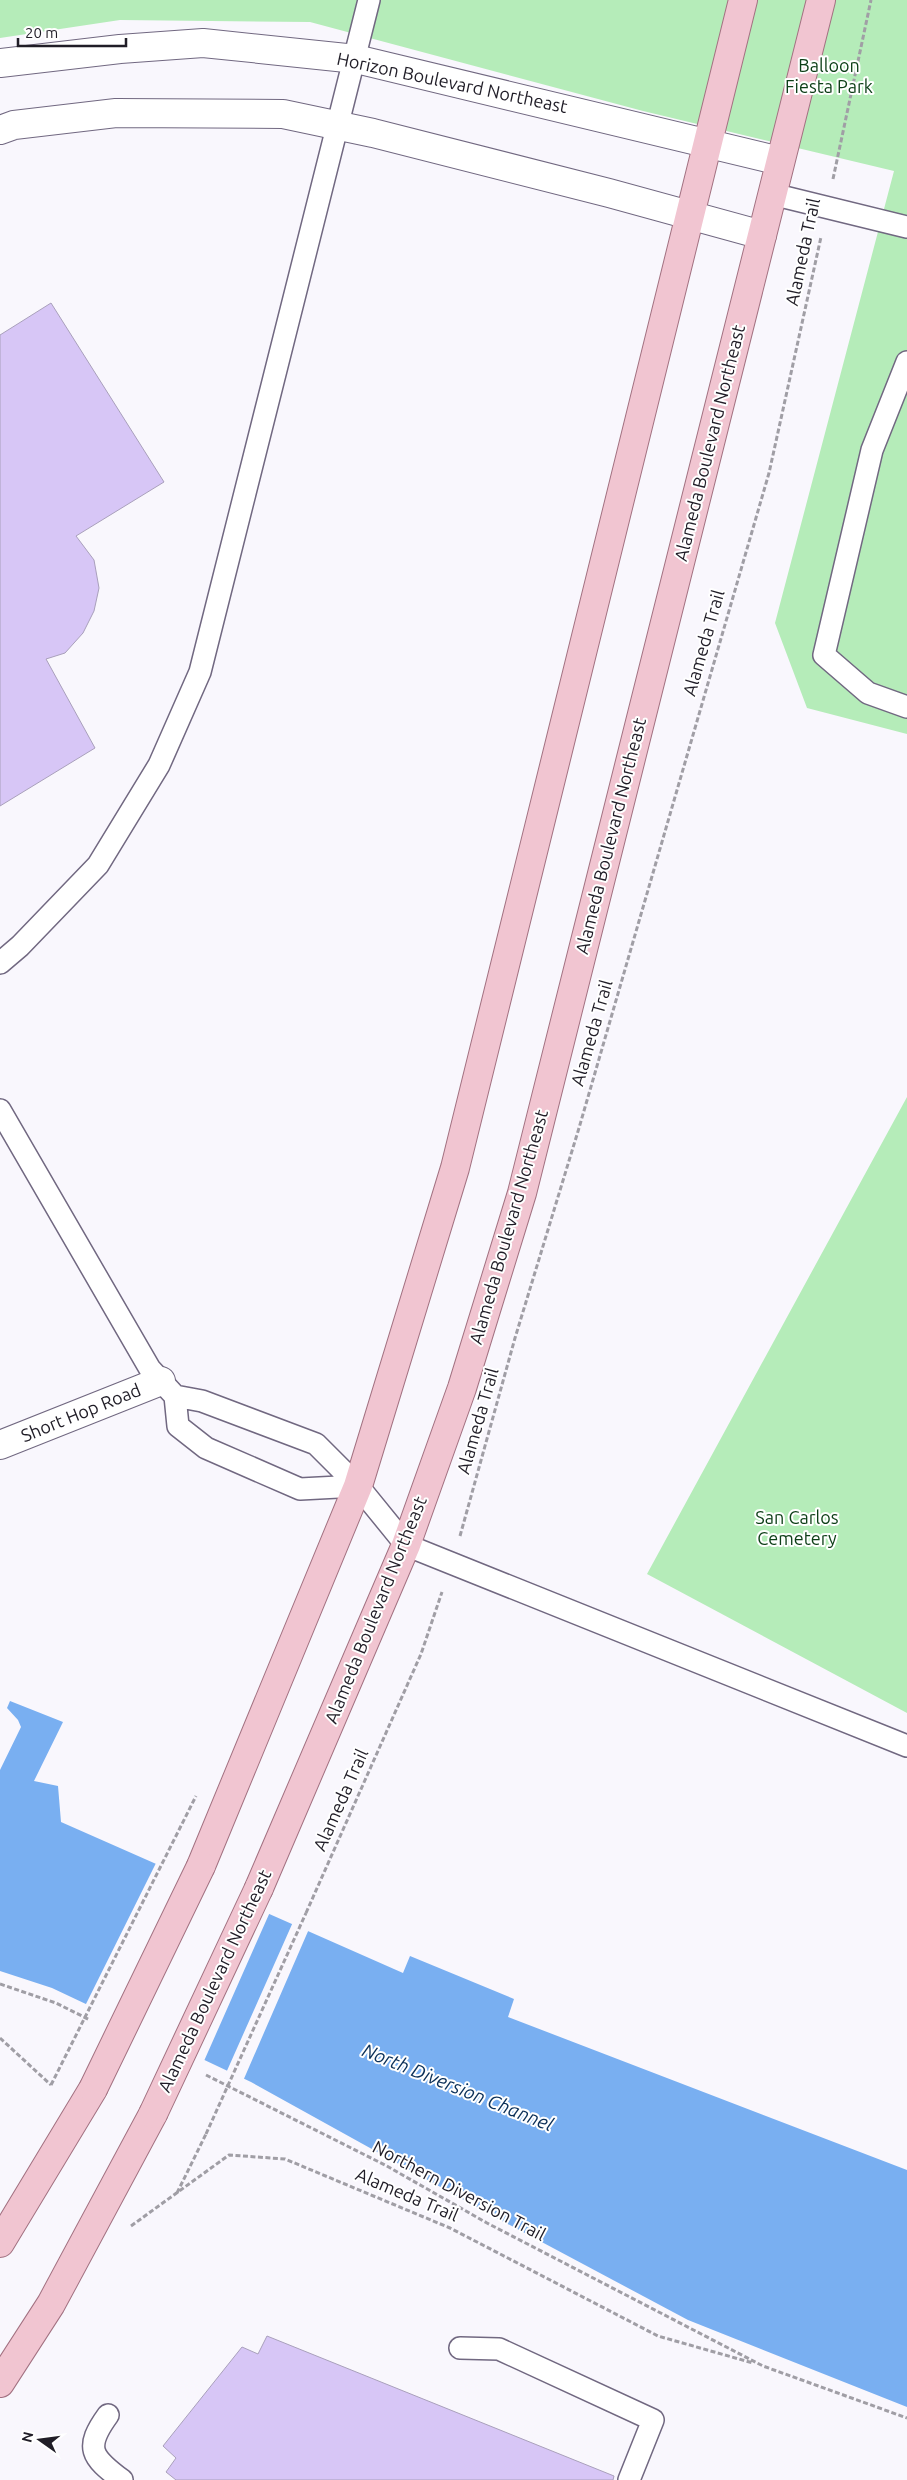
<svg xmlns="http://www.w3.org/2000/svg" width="907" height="2480" font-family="Ubuntu,sans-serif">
<rect width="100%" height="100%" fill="#f9f7fd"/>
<path fill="#b5ecb9" d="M0,0h907v734l-100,-26 -32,-85 119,-452 -251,-60 -333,-89 -190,-2 -120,18z
M907,1097v616l-260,-139z"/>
<path fill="#79aff1" d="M10,1701l53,21 -29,59 24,5 3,36 342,151 7,-17 104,43 -6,18 399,153v237l-219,-87 -197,-105 -240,-133 -199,-94 -52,-17v-201l21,-43 -3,-7 -11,-12z"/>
<path fill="#f9f7fd" d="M157,1861l113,51 -66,149 -119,-55z
M293,1922l16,7 -66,152 -17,-8z"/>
<path fill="#d7c6f6" stroke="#a9a0bb" d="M51,303l113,179 -88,54 18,24 5,28 -5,23 -11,22 -18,20 -19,6 49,89 -95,58v-471z
M267,2336l347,140 -1,4h-437l-10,-8 10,-14 -13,-12 79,-99 16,7z"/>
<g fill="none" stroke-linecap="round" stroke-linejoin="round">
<defs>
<path id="lane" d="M772,194l135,33
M907,362l-35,88 -48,205 44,38 39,14
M0,963l20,-17 78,-81 61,-100 41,-93 169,-672
M0,1110l150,259 25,27 27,5 114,43 42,42 48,59 501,201
M175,1396l3,30 28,22 94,41 58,-3
M460,2348l39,1 154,71 -24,60
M108,2415c-24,33 -17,42 14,65"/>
<path id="street" d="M0,63l120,-14 83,-6 153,16 424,102
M0,130l14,-5 102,-12 167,1 90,19 236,60 153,42
M0,1445l161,-64"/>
<path id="primary" d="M201,1866l157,-380 97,-318 288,-1168
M259,1888l147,-343 56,-157 60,-195 299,-1193
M0,2243l93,-154
M0,2383l51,-79 102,-190"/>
</defs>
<use href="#lane" stroke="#716881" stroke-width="24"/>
<use href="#street" stroke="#716881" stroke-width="30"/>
<use href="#primary" stroke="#a27181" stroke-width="30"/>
<path stroke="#a09ea5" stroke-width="3" stroke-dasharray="5 2.5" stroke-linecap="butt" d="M833,179l38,-179
M460,1536l55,-198 64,-210 190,-655 52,-236
M306,1913l115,-259 21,-62
M0,1984l56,19 34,17
M0,2038l51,47
M206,2075l179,90 102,58 276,143 144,52
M177,2193l29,-59
M131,2226l98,-71 56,4 165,69 208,108 95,27"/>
<use href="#lane" stroke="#fff" stroke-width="21"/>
<use href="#street" stroke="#fff" stroke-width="28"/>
<use href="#primary" stroke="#f1c5d1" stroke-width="28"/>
<defs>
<path id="primary-bridge" d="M93,2089l108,-223
M153,2114l106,-226"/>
</defs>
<use href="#primary-bridge" stroke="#a27181" stroke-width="30" stroke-linecap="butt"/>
<path stroke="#a09ea5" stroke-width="3" stroke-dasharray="5 2.5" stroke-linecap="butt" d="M51,2085l145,-289
M206,2134l100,-221"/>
<use href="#primary-bridge" stroke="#f1c5d1" stroke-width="28"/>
</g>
<g text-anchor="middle" stroke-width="4" stroke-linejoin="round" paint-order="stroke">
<g font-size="18" fill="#0c3e16" stroke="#fff">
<text x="829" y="72">Balloon<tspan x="829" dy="21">Fiesta Park</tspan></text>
<text x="797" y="1524">San Carlos<tspan x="797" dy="21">Cemetery</tspan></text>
</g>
<g font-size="18" fill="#201d27" stroke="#fff">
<text transform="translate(452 83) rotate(12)" y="6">Horizon Boulevard Northeast</text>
<text transform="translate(803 252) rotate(-78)" y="6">Alameda Trail</text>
<text transform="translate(710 443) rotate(-76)" y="6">Alameda Boulevard Northeast</text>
<text transform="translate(704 643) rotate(-74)" y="6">Alameda Trail</text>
<text transform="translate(611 836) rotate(-76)" y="6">Alameda Boulevard Northeast</text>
<text transform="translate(592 1033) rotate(-74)" y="6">Alameda Trail</text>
<text transform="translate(509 1227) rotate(-74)" y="6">Alameda Boulevard Northeast</text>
<text transform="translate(81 1413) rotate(-22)" y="6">Short Hop Road</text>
<text transform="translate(478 1421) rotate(-74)" y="6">Alameda Trail</text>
<text transform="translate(376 1610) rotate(-68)" y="6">Alameda Boulevard Northeast</text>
<text transform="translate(341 1800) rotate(-66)" y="6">Alameda Trail</text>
<text transform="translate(215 1981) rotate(-65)" y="6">Alameda Boulevard Northeast</text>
<text transform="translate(459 2191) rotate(28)" y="6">Northern Diversion Trail</text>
<text transform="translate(407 2195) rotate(23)" y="6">Alameda Trail</text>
</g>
<g font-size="19" font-style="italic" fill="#0a2f58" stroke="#fff">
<text transform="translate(458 2087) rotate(22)" y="7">North Diversion Channel</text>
</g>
</g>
<g transform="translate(40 2440) rotate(284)" stroke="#ffffff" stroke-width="4" paint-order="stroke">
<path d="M0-4L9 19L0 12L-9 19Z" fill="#201d27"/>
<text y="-8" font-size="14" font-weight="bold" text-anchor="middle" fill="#201d27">N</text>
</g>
<path d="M18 38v8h108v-8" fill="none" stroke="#201d27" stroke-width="2.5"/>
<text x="25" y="38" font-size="15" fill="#201d27" stroke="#ffffff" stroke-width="4" paint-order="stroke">20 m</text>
</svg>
